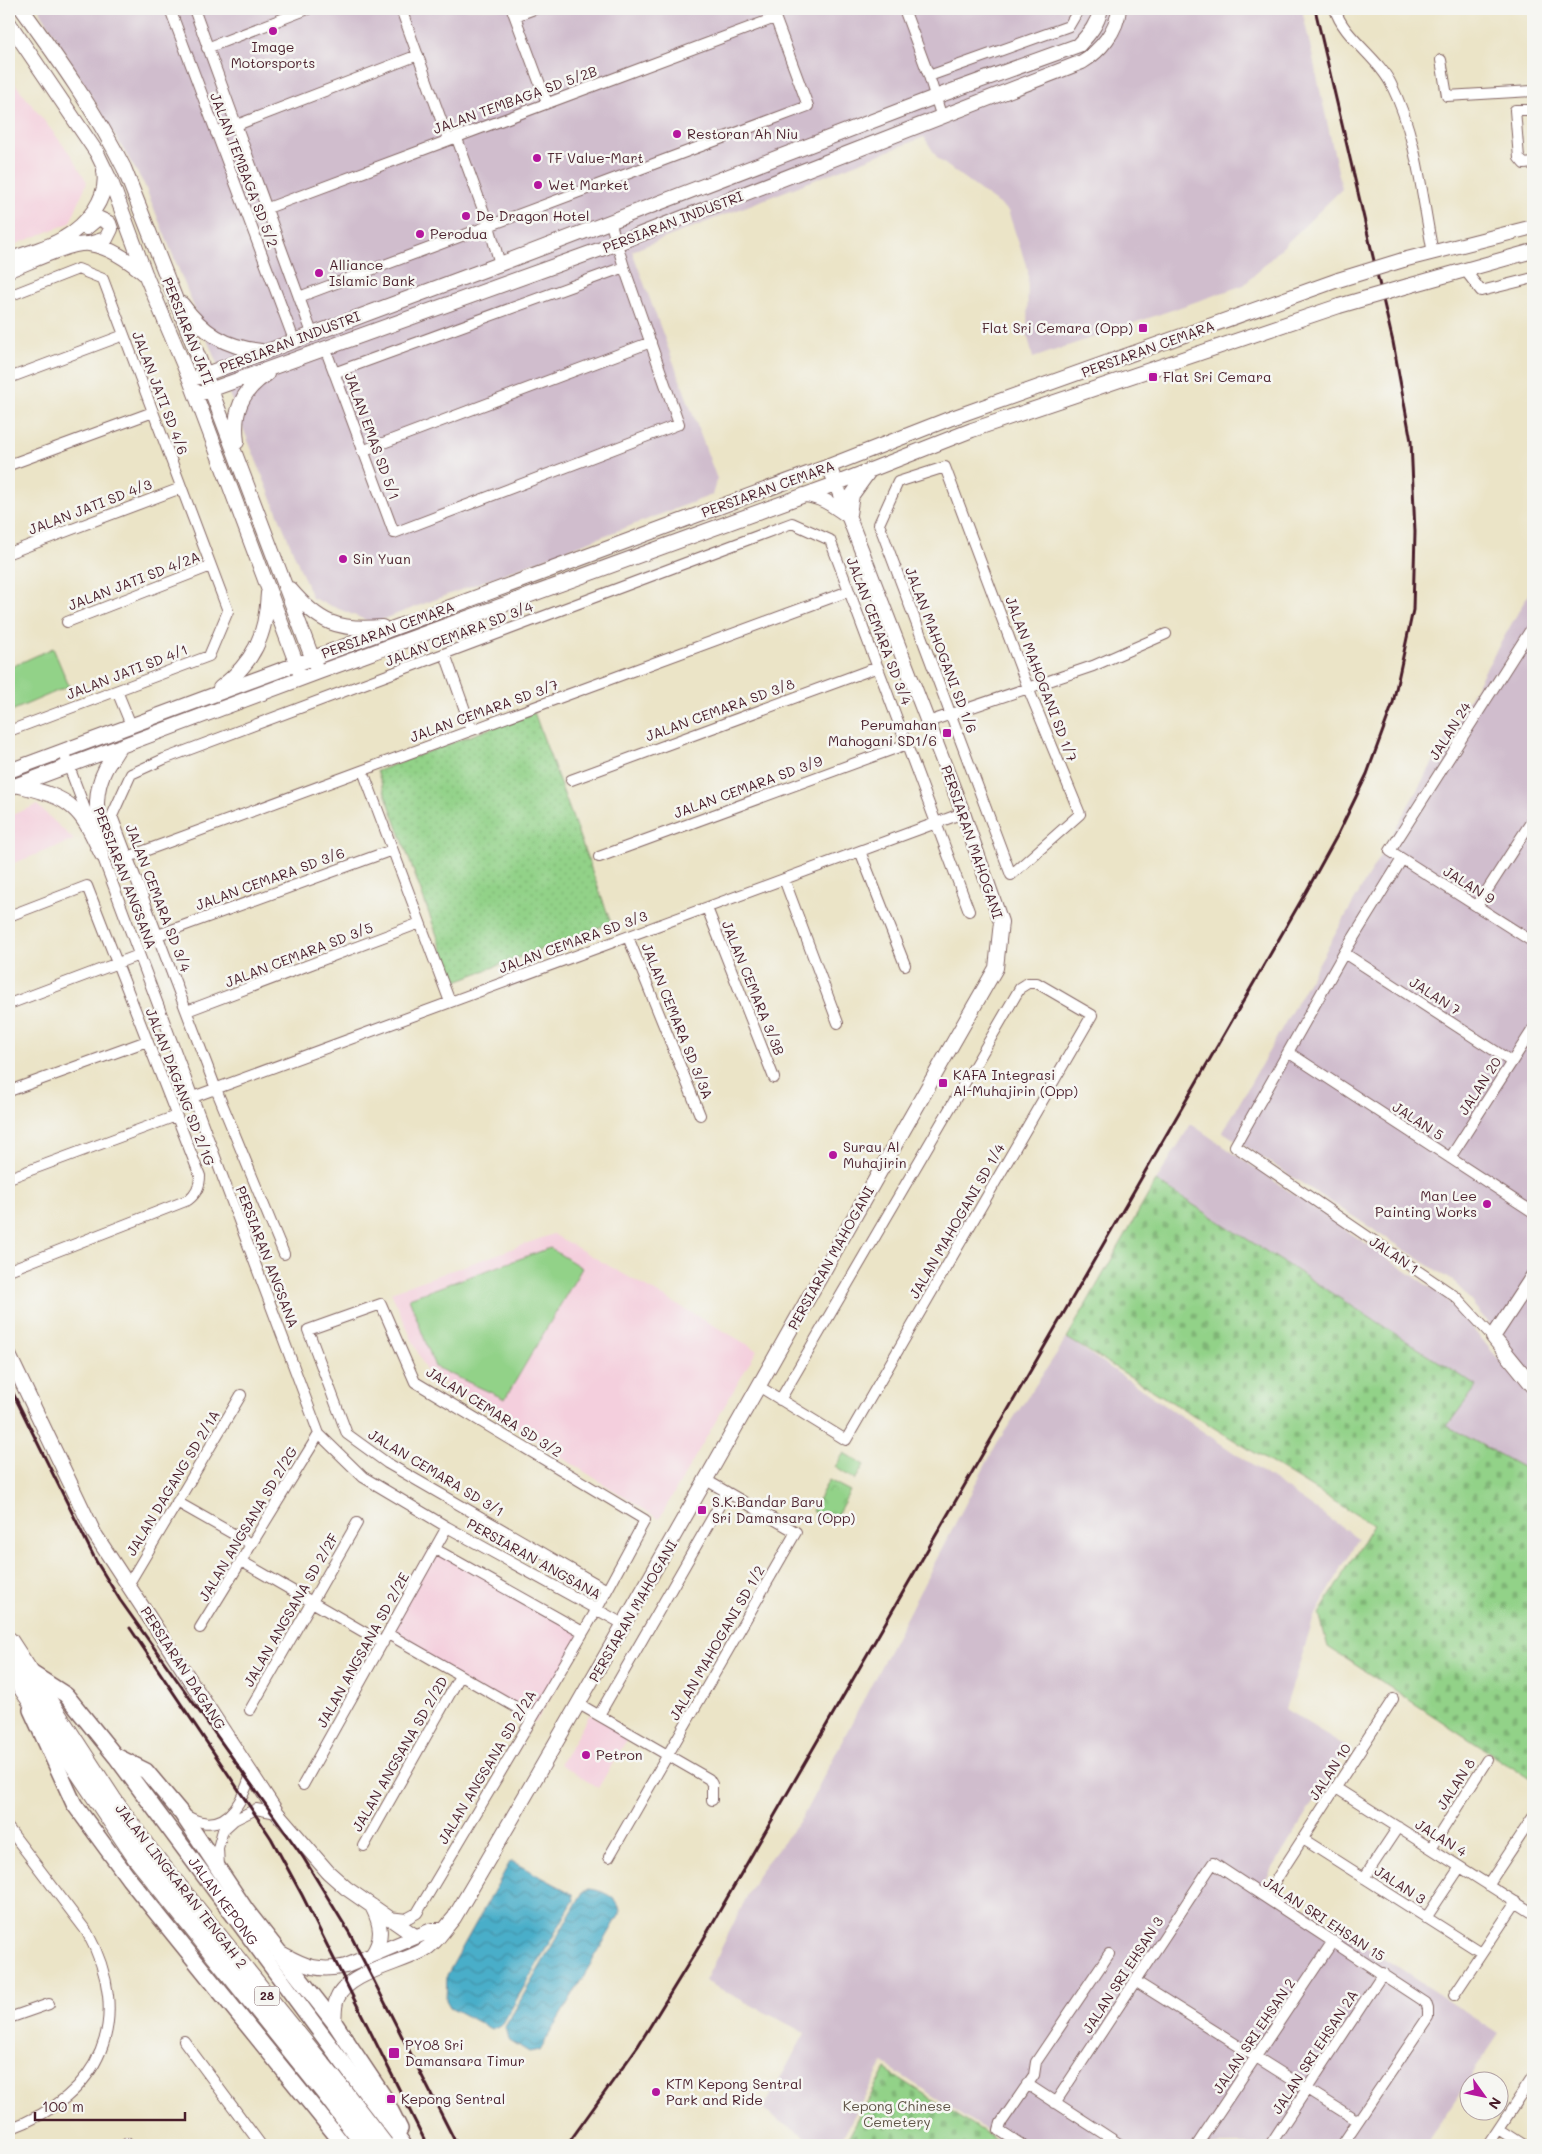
<svg xmlns="http://www.w3.org/2000/svg" width="1542" height="2154" font-family="Mali,sans-serif">
<defs>
<pattern id="grass-dots" width="8" height="8" patternUnits="userSpaceOnUse" patternTransform="scale(1.25)"><rect width="8" height="8" fill="#92d288"/><path d="M2 2h.1M6 6h.1" fill="none" stroke="#7fb476" stroke-width="1.8" stroke-linecap="round"/></pattern>
<pattern id="cemetery-stones" width="16" height="16" patternUnits="userSpaceOnUse" patternTransform="scale(1.25)"><rect width="16" height="16" fill="#92d288"/><path d="M2 7V4a2 2 0 0 1 4 0v3zM10 15v-3a2 2 0 0 1 4 0v3z" fill="#7fb476"/></pattern>
<pattern id="park-crowns" width="20" height="18" patternUnits="userSpaceOnUse" patternTransform="scale(1.25)"><rect width="20" height="18" fill="#92d288"/><path d="M2 6a3 3 0 1 1 6 0M12 15a3 3 0 1 1 6 0" fill="none" stroke="#7fb476"/></pattern>
<pattern id="water-waves" width="16" height="10" patternUnits="userSpaceOnUse" patternTransform="scale(1.25)"><rect width="16" height="10" fill="#4aaec9"/><path d="M0 5q4-4 8 0t8 0" fill="none" stroke="#408da3"/></pattern>
</defs>
<rect width="100%" height="100%" fill="#f6f6f2"/>
<filter id="ink" filterUnits="userSpaceOnUse"><feTurbulence type="fractalNoise" baseFrequency=".02" numOctaves="2"/><feDisplacementMap in="SourceGraphic" scale="10" xChannelSelector="R" yChannelSelector="G"/><feConvolveMatrix kernelMatrix="1 2 1 2 8 2 1 2 1" color-interpolation-filters="sRGB"/></filter>
<filter id="wash" filterUnits="userSpaceOnUse"><feTurbulence type="fractalNoise" baseFrequency=".0096" numOctaves="4" result="noise"/><feDisplacementMap in="SourceGraphic" scale="20" xChannelSelector="R" yChannelSelector="G"/><feGaussianBlur stdDeviation="1.12" result="paint"/><feColorMatrix in="noise" values="0 0 0 0 0 0 0 0 0 0 0 0 0 0 0 0 0 1.4 0 .05"/><feComposite in="paint" operator="in"/></filter>
<g filter="url(#wash)">
<rect width="100%" height="100%" fill="#ebe4c7"/>
<path fill="#f4cfdd" d="M9,76l62,79 16,27 -17,41 -61,24z
M37,805l37,35 -65,25v-49z
M553,1234l204,116 -98,169 -233,-148 -35,-79z
M433,1543l155,89 -53,91 -152,-89z
M590,1714l39,22 -31,52 -38,-24z"/>
<path fill="#d0bdcd" d="M39,9h1263l40,180 -98,96 -211,73 -6,-25 1,-62 -20,-60 -70,-52 -14,-22 -292,114 85,228 -5,16 -339,128 -61,-25 -168,-414z
M1533,586v793l-77,-96 -233,-151z
M1191,1124l256,175 86,100v74l-87,-47 30,-40 -320,-205z
M1067,1338l291,200 -44,80 -29,91 62,38 -82,134 234,153 -74,111h-417l-125,-82 -45,82h-21l-54,-35 42,-77 -100,-52 54,-109 43,-54 195,-375z"/>
<path fill="url(#grass-dots)" stroke="#6e785a" d="M534,712l77,211 -157,59 -77,-211z"/>
<path fill="url(#cemetery-stones)" stroke="#6e785a" d="M1156,1181l321,205 -30,40 86,47v308l-205,-134 -9,-33 54,-89 -306,-187z
M885,2069l119,76h-160z"/>
<path fill="url(#park-crowns)" stroke="#6e785a" d="M829,1480l21,11 -17,31 -21,-11z"/>
<path fill="#92d288" stroke="#6e785a" d="M53,648l16,38 -60,26v-44z
M550,1248l32,20 -77,131 -70,-32 -26,-69z
M844,1453l20,12 -9,15 -20,-13z"/>
<path fill="url(#water-waves)" stroke="#4a667a" d="M510,1862h3l60,32 1,6 -72,125 -11,4 -41,-22 -4,-7 1,-25z
M589,1889c14,1 32,10 31,25l-80,136 -11,2 -21,-13 -3,-12 78,-135z"/>
</g>
<g filter="url(#ink)">
<g fill="none" stroke-linecap="round" stroke-linejoin="round">
<defs>
<path id="street" d="M170,9l124,331
M194,9l118,324
M401,9l47,130
M512,9l35,94
M904,9l25,67 13,42
M1335,9c8,28 43,48 56,75 26,52 31,113 42,169
M515,16l19,-7
M207,48l101,-39
M1441,60l6,36 86,-5
M929,76l140,-50 10,-17
M1533,110h-18l4,48 5,6 9,-1
M216,133l202,-78
M456,136l33,90 11,38
M265,209l510,-191
M1465,270l16,21 52,-13
M9,296l69,-27 25,10 125,332 -19,45 -200,75
M299,297l509,-191 -36,-97
M325,348l69,185 285,-109 -55,-157 -14,-46
M334,373l290,-106
M9,378l115,-43
M362,451l289,-109
M9,465l144,-53
M945,467l83,221 52,126 -69,61 -132,-351 19,-42z
M9,553l172,-65
M67,622l144,-56
M1533,626l-143,225 143,91
M445,654l27,76
M117,691l14,34
M928,722l165,-56 73,-32
M63,751l27,71
M363,771l87,231
M571,780l307,-113
M100,850l219,584 44,43 84,50 178,98
M860,851l45,114
M128,857l721,-266
M599,857l308,-113
M1402,859l-58,94 -109,193 221,151 37,40
M784,879l54,144
M1477,906l56,-87
M707,908l67,170
M9,916l78,-30 113,290c0,10 -4,18 -12,24l-179,70
M158,935l234,-85
M628,937l72,178
M1344,953l168,109
M9,1004l130,-49
M187,1011l233,-88
M1288,1052l245,160
M9,1091l138,-50
M193,1097l770,-284
M1450,1158l83,-129
M9,1178l167,-62
M284,1254l-68,-165 -104,-273 19,-42 33,-15 628,-236 38,17 139,371
M760,1387l86,53 246,-425 -55,-32h-9l-8,5 -240,412
M177,1502l74,42
M435,1549l148,83
M241,1561l142,82
M128,1585l113,-190
M200,1628l119,-194
M388,1634l145,83
M579,1704l130,75 3,5v16
M250,1710l107,-187
M599,1715l128,-223
M303,1785l144,-258
M1336,1788l195,124
M183,1814c6,3 12,7 19,8 29,6 42,-26 49,-48
M9,1829l78,103c48,88 14,164 -78,197
M1303,1839l179,114
M364,1846l96,-170
M1431,1848l56,-88
M609,1857l187,-325 -90,-52
M219,1867l-1,-19 5,-18 11,-10 22,-11 21,4
M1364,1878l34,-51
M1488,1885l45,-68
M1265,1897l128,-198
M389,1917l17,2 11,-6 180,-304 48,-89 -230,-138 -34,-78 -73,26 39,104 40,29 220,127
M1426,1918l34,-51
M1135,1981l223,140
M1454,1995l62,-93
M9,2018l40,-14
M184,2041l77,104
M1027,2084l94,61
M1055,2103l158,-240 213,140 2,6v8l-86,128
M1499,2129l25,16
M127,2143l1,2
M1022,2145l-23,-15 2,-7 33,-48 2,-13 73,-108
M1197,2145l136,-204
M1270,2145l113,-172
M1488,2145l45,-68"/>
<path id="secondary" d="M22,9c37,51 74,103 102,159l81,206 110,291
M9,23l88,130 15,31 34,92 44,104 110,293
M86,228l12,-10 11,5 2,6 -5,10 -17,5
M9,260c17,-7 39,-12 55,-22 22,-13 45,-39 40,-67
M1403,260l130,-33
M9,270c19,-7 61,-28 80,-26 22,3 41,17 57,31
M1408,286l125,-35
M182,304c21,29 43,43 79,47
M190,380l310,-116 435,-167 144,-52c11,-12 18,-20 22,-36
M196,395l422,-152 464,-181c18,-11 35,-31 37,-53
M237,442c-4,-30 4,-51 30,-68
M804,495c17,1 30,11 44,21
M849,514l3,-19 18,-25
M290,589c29,34 48,42 92,38
M220,688c34,-26 46,-52 48,-95
M9,771l820,-305 120,-47 389,-139
M16,785c19,5 42,9 57,23 14,12 21,32 29,47
M9,788l310,-116 516,-188 137,-54 367,-124
M101,847c-3,-27 -9,-52 4,-77 4,-8 10,-15 14,-23
M1533,1276l-40,61 40,49
M9,1355l85,178 183,280 51,59 18,16 69,48
M372,1906c9,18 12,32 0,49
M283,1954c23,13 37,18 63,12l86,-36h11
M334,2022c1,-7 0,-16 3,-23 10,-26 62,-35 85,-48 14,-7 21,-21 32,-33 185,-314 360,-634 542,-950l5,-46 -38,-109 -134,-347"/>
<g id="primary">
<path id="s1" d="M30,1672l36,23 50,62 288,388"/>
<path d="M31,1710l43,94 55,75 215,266"/>
<path d="M118,1757l28,14 36,43 64,96 88,112 50,75 16,32"/>
</g>
<path id="highway" d="M9,1641l103,158 35,49
M9,1668l127,189"/>
</defs>
<use href="#street" stroke="#826462" stroke-width="12"/>
<use href="#secondary" stroke="#826462" stroke-width="16"/>
<use href="#primary" stroke="#826462" stroke-width="18"/>
<use href="#highway" stroke="#826462" stroke-width="20"/>
<use href="#street" stroke="#fff" stroke-width="10"/>
<use href="#secondary" stroke="#fff" stroke-width="14"/>
<use href="#primary" stroke="#fff" stroke-width="15"/>
<use href="#highway" stroke="#fff" stroke-width="18"/>
<path stroke="#4a1f2b" stroke-width="3" d="M9,1385l87,176 24,39 183,257 47,77 107,211
M130,1628l141,210 31,57 125,250
M567,2145l71,-99 62,-101 606,-1053 32,-58 29,-60 26,-71 20,-93 2,-78 -4,-91 -18,-99 -78,-333"/>
<defs>
<path id="secondary-bridge" d="M1338,280l65,-20
M1339,306l69,-20"/>
<path id="highway-bridge" d="M147,1848l187,232 50,65
M136,1857l188,234 41,54"/>
</defs>
<use href="#secondary-bridge" stroke="#826462" stroke-width="16" stroke-linecap="butt"/>
<use href="#highway-bridge" stroke="#826462" stroke-width="20" stroke-linecap="butt"/>
<use href="#secondary-bridge" stroke="#fff" stroke-width="14"/>
<use href="#highway-bridge" stroke="#fff" stroke-width="18"/>
</g>
</g>
<g fill="#b5179e" stroke="#f6f6f2" stroke-width="2">
<circle cx="273" cy="31" r="5"/>
<circle cx="677" cy="134" r="5"/>
<circle cx="537" cy="158" r="5"/>
<circle cx="538" cy="185" r="5"/>
<circle cx="466" cy="216" r="5"/>
<circle cx="420" cy="234" r="5"/>
<circle cx="319" cy="273" r="5"/>
<rect x="1138" y="323" width="10" height="10" rx="2.5"/>
<rect x="1148" y="372" width="10" height="10" rx="2.5"/>
<circle cx="343" cy="559" r="5"/>
<rect x="942" y="728" width="10" height="10" rx="2.5"/>
<rect x="938" y="1078" width="10" height="10" rx="2.5"/>
<circle cx="833" cy="1155" r="5"/>
<circle cx="1487" cy="1204" r="5"/>
<rect x="697" y="1505" width="10" height="10" rx="2.5"/>
<circle cx="586" cy="1755" r="5"/>
<rect x="388" y="2047" width="12" height="12" rx="2.5"/>
<circle cx="656" cy="2092" r="5"/>
<rect x="386" y="2094" width="10" height="10" rx="2.5"/>
</g>
<g text-anchor="middle" stroke-width="5" stroke-linejoin="round" paint-order="stroke">
<rect fill="#f6f6f2" stroke="#7e6067" stroke-width="1" x="254.5" y="1986.5" width="25" height="19" rx="4"/>
<g font-size="12" font-weight="bold" fill="#4a1f2b">
<text x="267" y="2000">28</text>
</g>
<g font-size="14" fill="#4a1f2b" stroke="#f6f6f2" text-anchor="start">
<text x="273" y="52" text-anchor="middle">Image<tspan x="273" dy="16">Motorsports</tspan></text>
<text x="687" y="139">Restoran Ah Niu</text>
<text x="547" y="163">TF Value-Mart</text>
<text x="548" y="190">Wet Market</text>
<text x="476" y="221">De Dragon Hotel</text>
<text x="430" y="239">Perodua</text>
<text x="329" y="270">Alliance<tspan x="329" dy="16">Islamic Bank</tspan></text>
<text x="1133" y="333" text-anchor="end">Flat Sri Cemara (Opp)</text>
<text x="1163" y="382">Flat Sri Cemara</text>
<text x="353" y="564">Sin Yuan</text>
<text x="937" y="730" text-anchor="end">Perumahan<tspan x="937" dy="16">Mahogani SD1/6</tspan></text>
<text x="953" y="1080">KAFA Integrasi<tspan x="953" dy="16">Al-Muhajirin (Opp)</tspan></text>
<text x="843" y="1152">Surau Al<tspan x="843" dy="16">Muhajirin</tspan></text>
<text x="1477" y="1201" text-anchor="end">Man Lee<tspan x="1477" dy="16">Painting Works</tspan></text>
<text x="712" y="1507">S.K.Bandar Baru<tspan x="712" dy="16">Sri Damansara (Opp)</tspan></text>
<text x="596" y="1760">Petron</text>
<text x="405" y="2050">PY08 Sri<tspan x="405" dy="16">Damansara Timur</tspan></text>
<text x="666" y="2089">KTM Kepong Sentral<tspan x="666" dy="16">Park and Ride</tspan></text>
<text x="401" y="2104">Kepong Sentral</text>
</g>
<g font-size="14" fill="#4a1f2b" stroke="#f6f6f2">
<text transform="translate(515 100) rotate(-20)" y="5">JALAN TEMBAGA SD 5/2B</text>
<text transform="translate(244 170) rotate(69)" y="5">JALAN TEMBAGA SD 5/2</text>
<text transform="translate(673 222) rotate(-21)" y="5">PERSIARAN INDUSTRI</text>
<text transform="translate(188 331) rotate(68)" y="5">PERSIARAN JATI</text>
<text transform="translate(290 342) rotate(-21)" y="5">PERSIARAN INDUSTRI</text>
<text transform="translate(1148 349) rotate(-20)" y="5">PERSIARAN CEMARA</text>
<text transform="translate(160 393) rotate(69)" y="5">JALAN JATI SD 4/6</text>
<text transform="translate(372 436) rotate(70)" y="5">JALAN EMAS SD 5/1</text>
<text transform="translate(768 489) rotate(-20)" y="5">PERSIARAN CEMARA</text>
<text transform="translate(90 507) rotate(-21)" y="5">JALAN JATI SD 4/3</text>
<text transform="translate(134 581) rotate(-21)" y="5">JALAN JATI SD 4/2A</text>
<text transform="translate(388 630) rotate(-20)" y="5">PERSIARAN CEMARA</text>
<text transform="translate(879 631) rotate(69)" y="5">JALAN CEMARA SD 3/4</text>
<text transform="translate(459 634) rotate(-21)" y="5">JALAN CEMARA SD 3/4</text>
<text transform="translate(941 650) rotate(69)" y="5">JALAN MAHOGANI SD 1/6</text>
<text transform="translate(127 672) rotate(-21)" y="5">JALAN JATI SD 4/1</text>
<text transform="translate(1041 679) rotate(69)" y="5">JALAN MAHOGANI SD 1/7</text>
<text transform="translate(720 710) rotate(-20)" y="5">JALAN CEMARA SD 3/8</text>
<text transform="translate(484 711) rotate(-20)" y="5">JALAN CEMARA SD 3/7</text>
<text transform="translate(1450 731) rotate(-58)" y="5">JALAN 24</text>
<text transform="translate(748 787) rotate(-20)" y="5">JALAN CEMARA SD 3/9</text>
<text transform="translate(972 842) rotate(71)" y="5">PERSIARAN MAHOGANI</text>
<text transform="translate(125 878) rotate(69)" y="5">PERSIARAN ANGSANA</text>
<text transform="translate(270 879) rotate(-20)" y="5">JALAN CEMARA SD 3/6</text>
<text transform="translate(1469 885) rotate(32)" y="5">JALAN 9</text>
<text transform="translate(158 898) rotate(69)" y="5">JALAN CEMARA SD 3/4</text>
<text transform="translate(573 942) rotate(-20)" y="5">JALAN CEMARA SD 3/3</text>
<text transform="translate(299 955) rotate(-21)" y="5">JALAN CEMARA SD 3/5</text>
<text transform="translate(753 988) rotate(68)" y="5">JALAN CEMARA 3/3B</text>
<text transform="translate(1435 996) rotate(33)" y="5">JALAN 7</text>
<text transform="translate(677 1021) rotate(68)" y="5">JALAN CEMARA SD 3/3A</text>
<text transform="translate(1480 1086) rotate(-57)" y="5">JALAN 20</text>
<text transform="translate(180 1087) rotate(69)" y="5">JALAN DAGANG SD 2/1G</text>
<text transform="translate(1418 1121) rotate(33)" y="5">JALAN 5</text>
<text transform="translate(957 1221) rotate(-60)" y="5">JALAN MAHOGANI SD 1/4</text>
<text transform="translate(1394 1255) rotate(34)" y="5">JALAN 1</text>
<text transform="translate(267 1257) rotate(69)" y="5">PERSIARAN ANGSANA</text>
<text transform="translate(831 1258) rotate(-61)" y="5">PERSIARAN MAHOGANI</text>
<text transform="translate(494 1412) rotate(32)" y="5">JALAN CEMARA SD 3/2</text>
<text transform="translate(436 1473) rotate(31)" y="5">JALAN CEMARA SD 3/1</text>
<text transform="translate(173 1483) rotate(-59)" y="5">JALAN DAGANG SD 2/1A</text>
<text transform="translate(248 1524) rotate(-59)" y="5">JALAN ANGSANA SD 2/2G</text>
<text transform="translate(534 1559) rotate(29)" y="5">PERSIARAN ANGSANA</text>
<text transform="translate(291 1610) rotate(-60)" y="5">JALAN ANGSANA SD 2/2F</text>
<text transform="translate(633 1611) rotate(-60)" y="5">PERSIARAN MAHOGANI</text>
<text transform="translate(717 1643) rotate(-60)" y="5">JALAN MAHOGANI SD 1/2</text>
<text transform="translate(363 1650) rotate(-61)" y="5">JALAN ANGSANA SD 2/2E</text>
<text transform="translate(183 1668) rotate(57)" y="5">PERSIARAN DAGANG</text>
<text transform="translate(400 1754) rotate(-60)" y="5">JALAN ANGSANA SD 2/2D</text>
<text transform="translate(487 1767) rotate(-59)" y="5">JALAN ANGSANA SD 2/2A</text>
<text transform="translate(1330 1772) rotate(-57)" y="5">JALAN 10</text>
<text transform="translate(1456 1784) rotate(-57)" y="5">JALAN 8</text>
<text transform="translate(1441 1838) rotate(32)" y="5">JALAN 4</text>
<text transform="translate(1400 1885) rotate(33)" y="5">JALAN 3</text>
<text transform="translate(181 1886) rotate(52)" y="5">JALAN LINGKARAN TENGAH 2</text>
<text dy="5" stroke="none"><textPath href="#s1" startOffset="302">JALAN KEPONG</textPath></text>
<text transform="translate(1324 1919) rotate(33)" y="5">JALAN SRI EHSAN 15</text>
<text transform="translate(1123 1975) rotate(-57)" y="5">JALAN SRI EHSAN 3</text>
<text transform="translate(1254 2036) rotate(-56)" y="5">JALAN SRI EHSAN 2</text>
<text transform="translate(1315 2052) rotate(-57)" y="5">JALAN SRI EHSAN 2A</text>
</g>
<g font-size="14" fill="#605547" stroke="#f6f6f2">
<text x="897" y="2111">Kepong Chinese<tspan x="897" dy="16">Cemetery</tspan></text>
</g>
</g>
<rect width="1542" height="2154" fill="none" stroke="#f6f6f2" stroke-width="30"/>
<g transform="translate(1484 2096) rotate(123)"><circle r="24" fill="#f6f6f2" stroke="#b1a0a2"/>
<path d="M0-4L9 19L0 12L-9 19Z" fill="#b5179e"/>
<text y="-8" font-size="14" font-weight="bold" text-anchor="middle" fill="#4a1f2b">N</text>
</g>
<path d="M35 2112v8h150v-8" fill="none" stroke="#4a1f2b" stroke-width="2.5"/>
<text x="42" y="2112" font-size="15" fill="#4a1f2b" stroke="#f6f6f2" stroke-width="4" paint-order="stroke">100 m</text>
</svg>
